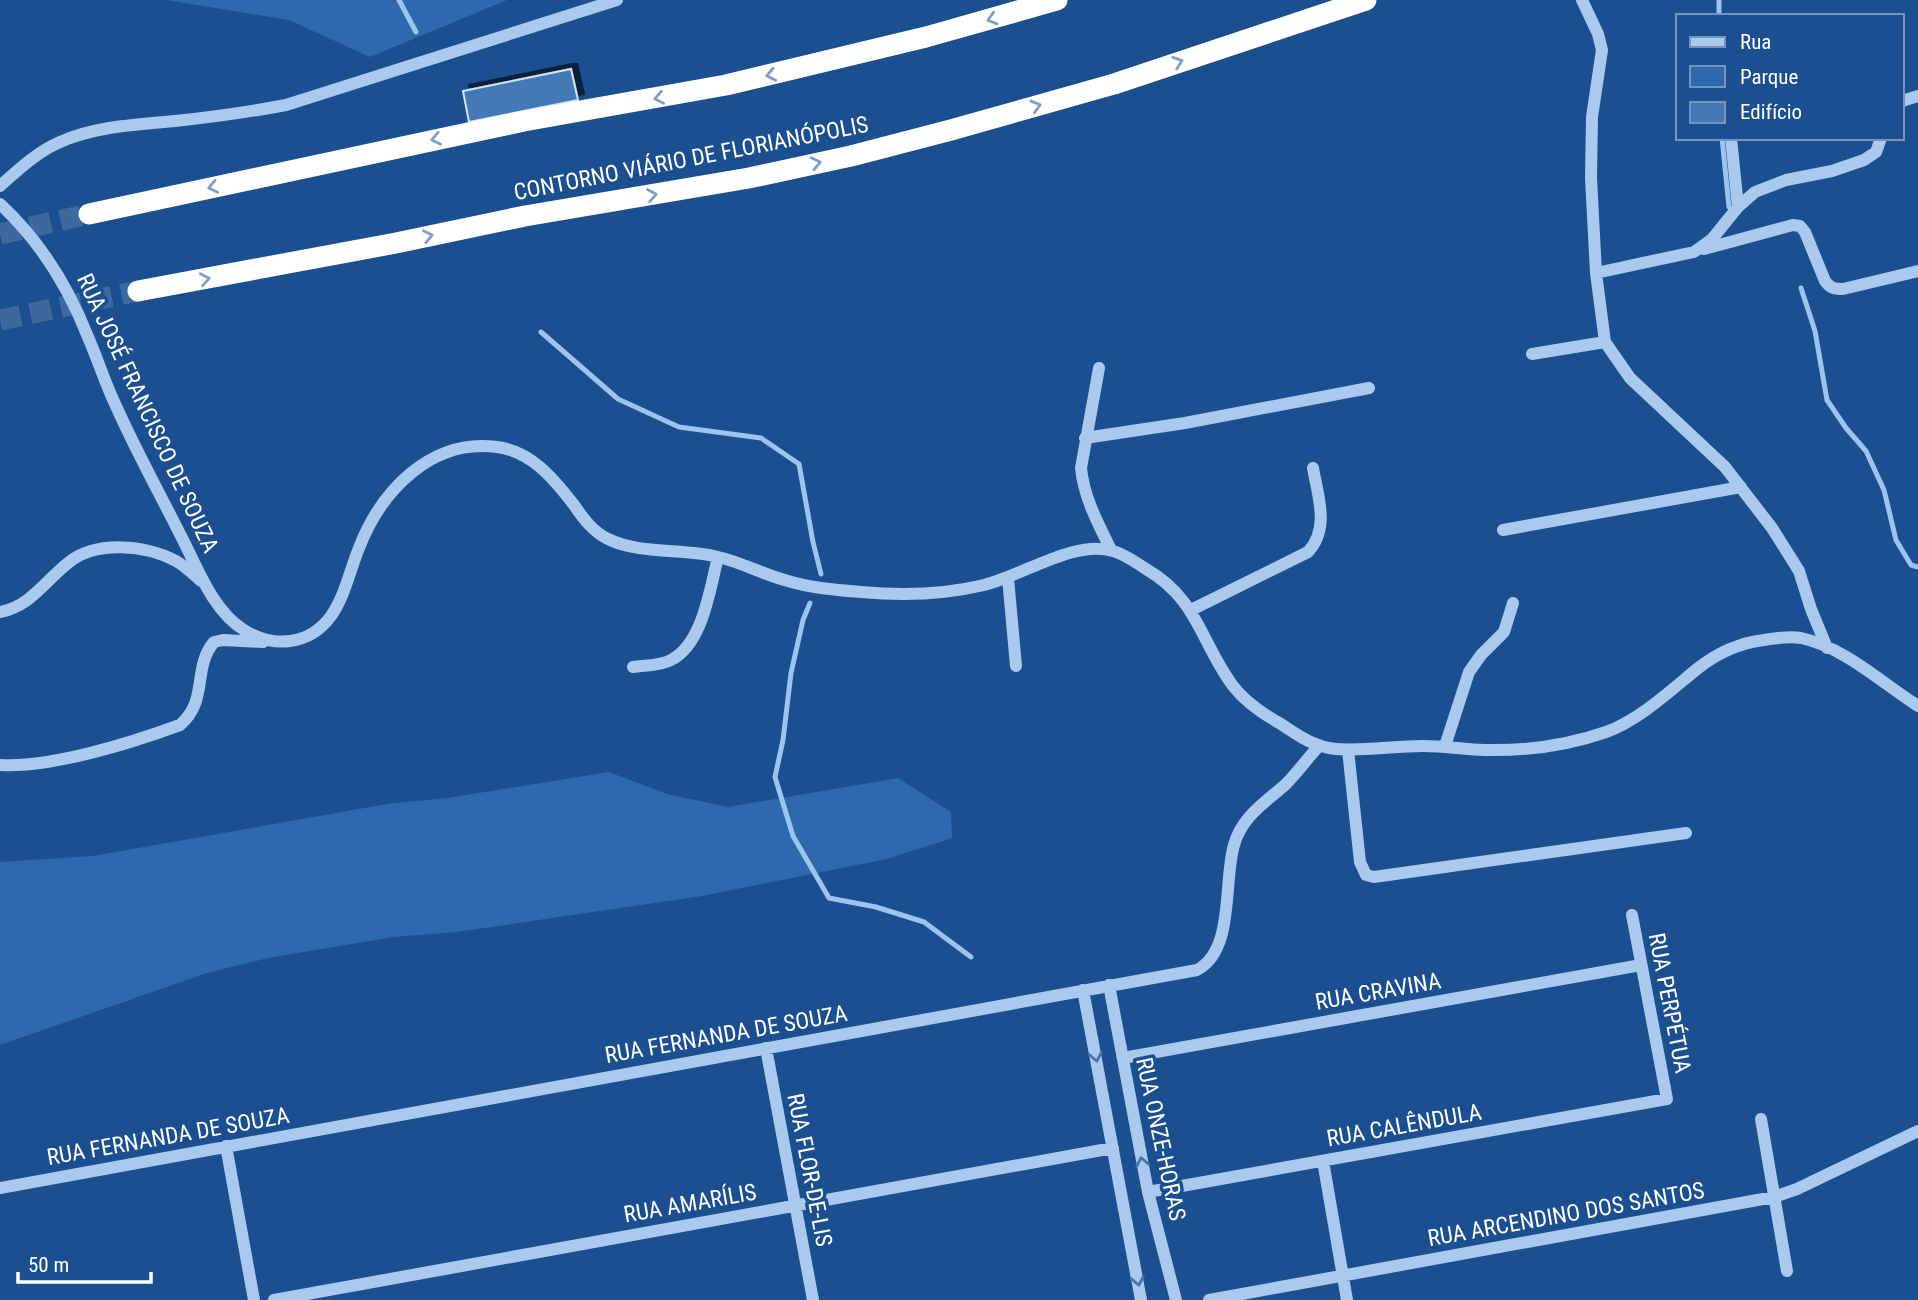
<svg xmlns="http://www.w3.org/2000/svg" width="1918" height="1300" font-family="'Roboto Condensed',sans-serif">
<defs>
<filter id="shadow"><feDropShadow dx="6" dy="-6" stdDeviation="0" flood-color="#0009"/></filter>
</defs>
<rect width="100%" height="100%" fill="#1b4f8f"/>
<path fill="#2e69ad" d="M166,0h341l-137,57 -81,-37z
M609,772l58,22 61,13 170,-29 53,34 1,26 -65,21 -185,37 -245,36 -63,5 -126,21 -61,15 -207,72v-183l93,-6 294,-52 60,-6z"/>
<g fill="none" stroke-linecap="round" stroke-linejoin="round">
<path stroke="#9cc4f0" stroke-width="5" d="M399,0l17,32
M1719,16v-16
M1722,138l7,69
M1801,288l14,43 12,69 19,28 20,23 18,39 12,50 15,25 7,2
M541,332l77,67 61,28 82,11 38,26 14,78 8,32
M810,603l-7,17 -12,53 -8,67 -8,37 18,59 36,62 47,9 48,15 47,35"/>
</g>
<path fill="#4478b7" stroke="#cfe3fa" stroke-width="2" filter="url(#shadow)" d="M571,69l7,31 -109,22 -6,-31z"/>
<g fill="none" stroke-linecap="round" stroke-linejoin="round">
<path stroke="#3d69a0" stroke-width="21" stroke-dasharray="21 10" stroke-linecap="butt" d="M0,234l89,-20
M0,320l138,-29"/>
<path stroke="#a9c9ee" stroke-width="12" d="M1582,0l16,34 4,16 -10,67 -1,61 5,95 9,69 25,36 95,89 47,61 27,43 12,38 16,39
M1902,101l16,-5
M1731,138l7,69
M0,186c19,-17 37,-34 60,-44 36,-16 76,-17 115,-21 38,-4 74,-9 111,-16l331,-105
M0,204c40,37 68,82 88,133 10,23 17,46 28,69 20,45 44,88 66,132 16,31 31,73 62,92 29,18 65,16 87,-14 14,-20 19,-46 28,-68 22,-57 72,-110 138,-101 34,4 57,32 77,58 9,13 19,27 34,34 33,16 75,9 110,18 23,5 46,18 70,24 23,7 49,9 73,11 42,4 81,3 123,-7 38,-9 91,-46 129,-34 11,3 24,12 33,18 52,30 54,72 87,117 13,17 30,28 48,38 18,12 33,23 55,25 29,2 58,-3 87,-3 20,0 41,3 61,4 42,1 82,-4 122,-18 33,-12 64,-41 91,-63 20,-16 42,-26 67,-29 12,-2 25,-4 37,-2 43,9 81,45 117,68
M1704,249l89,-24 7,1 5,6 20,49c5,7 9,8 18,8l75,-18
M1596,273l98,-21 18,-13 26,-32 17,-15 31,-12 46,-9 32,-11 12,-8 5,-14
M1532,354l73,-12
M1099,368l-18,100c3,30 17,55 30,82
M1085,438l100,-15 184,-35
M1503,530l238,-43
M1008,578l8,88
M1191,610l117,-58c22,-24 10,-55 5,-84
M0,612c31,-6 45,-31 68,-49 28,-23 78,-18 108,-2 9,5 17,13 25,20
M633,667c12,-2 27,-1 38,-7 32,-16 39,-72 47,-103
M1445,746l24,-74 12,-17 23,-23 9,-29
M1348,750l12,112 6,13 8,2 312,-44
M0,765c51,3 131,-22 180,-40 29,-25 12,-57 34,-83l9,-2 40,2
M1109,985l39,207 28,108
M1083,990l58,310
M766,1048l47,252
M1123,1058l518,-93
M1761,1119l26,152
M226,1146l28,154
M1323,1161l24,139
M0,1188l1197,-218c38,-20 26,-88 37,-125 8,-29 31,-42 52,-61 11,-11 21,-25 32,-37
M1148,1192l519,-93 -35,-184
M274,1300l839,-152
M1209,1300l565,-103 23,-8 121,-58"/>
<path stroke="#fff" stroke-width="21" d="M89,214l435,-93 202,-36 200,-48 131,-37
M138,291l258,-48 129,-27 224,-38 102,-22 100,-26 163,-46 252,-84"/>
</g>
<defs><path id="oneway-chevron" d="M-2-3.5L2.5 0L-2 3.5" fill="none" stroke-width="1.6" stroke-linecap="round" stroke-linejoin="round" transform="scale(1.75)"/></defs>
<g stroke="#829ec1">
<use href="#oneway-chevron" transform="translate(992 19) rotate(164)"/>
<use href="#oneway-chevron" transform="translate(1178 62) rotate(-19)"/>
<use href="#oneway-chevron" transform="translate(771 75) rotate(167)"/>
<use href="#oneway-chevron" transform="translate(659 98) rotate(169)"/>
<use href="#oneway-chevron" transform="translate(1036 106) rotate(-16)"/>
<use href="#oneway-chevron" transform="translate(436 139) rotate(168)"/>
<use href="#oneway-chevron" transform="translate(816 163) rotate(-13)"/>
<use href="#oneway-chevron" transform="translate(213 187) rotate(168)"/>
<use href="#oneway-chevron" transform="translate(652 195) rotate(-10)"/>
<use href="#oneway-chevron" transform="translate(428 236) rotate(-12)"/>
<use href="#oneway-chevron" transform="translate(205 279) rotate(-11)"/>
</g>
<g stroke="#4674ac">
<use href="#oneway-chevron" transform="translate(1096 1057) rotate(79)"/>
<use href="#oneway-chevron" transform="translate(1142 1162) rotate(-101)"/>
<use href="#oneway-chevron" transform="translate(1138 1281) rotate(79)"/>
</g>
<g text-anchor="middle" stroke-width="7" stroke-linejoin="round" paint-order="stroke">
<g font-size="23" fill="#fff" stroke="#1b4f8f">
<text transform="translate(691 158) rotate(-11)" y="8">CONTORNO VIÁRIO DE FLORIANÓPOLIS</text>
<text transform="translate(148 413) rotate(65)" y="8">RUA JOSÉ FRANCISCO DE SOUZA</text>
<text transform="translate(1378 991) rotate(-10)" y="8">RUA CRAVINA</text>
<text transform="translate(1670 1003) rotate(79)" y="8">RUA PERPÉTUA</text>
<text transform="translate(726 1034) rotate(-10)" y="8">RUA FERNANDA DE SOUZA</text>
<text transform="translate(1404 1125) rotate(-10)" y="8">RUA CALÊNDULA</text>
<text transform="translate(168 1136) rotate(-10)" y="8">RUA FERNANDA DE SOUZA</text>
<text transform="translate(1161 1139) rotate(78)" y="8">RUA ONZE-HORAS</text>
<text transform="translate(810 1170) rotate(79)" y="8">RUA FLOR-DE-LIS</text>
<text transform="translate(690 1203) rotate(-10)" y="8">RUA AMARÍLIS</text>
<text transform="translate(1566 1214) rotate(-10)" y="8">RUA ARCENDINO DOS SANTOS</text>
</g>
</g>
<rect x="1676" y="14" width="228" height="126" fill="#1b4f8f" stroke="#7695bc" stroke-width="2"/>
<rect x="1690" y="37" width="35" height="10" fill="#a9c9ee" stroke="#7695bc" stroke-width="2"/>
<text x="1740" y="49" font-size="21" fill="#ffffff">Rua</text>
<rect x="1690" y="66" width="35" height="21" fill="#2e69ad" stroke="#7695bc" stroke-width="2"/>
<text x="1740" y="84" font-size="21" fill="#ffffff">Parque</text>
<rect x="1690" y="102" width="35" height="21" fill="#4478b7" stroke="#7695bc" stroke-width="2"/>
<text x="1740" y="119" font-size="21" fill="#ffffff">Edifício</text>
<path d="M18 1272v10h133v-10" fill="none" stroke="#ffffff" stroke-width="3.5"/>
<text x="28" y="1272" font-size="21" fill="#ffffff" stroke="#1b4f8f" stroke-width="5" paint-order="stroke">50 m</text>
</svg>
